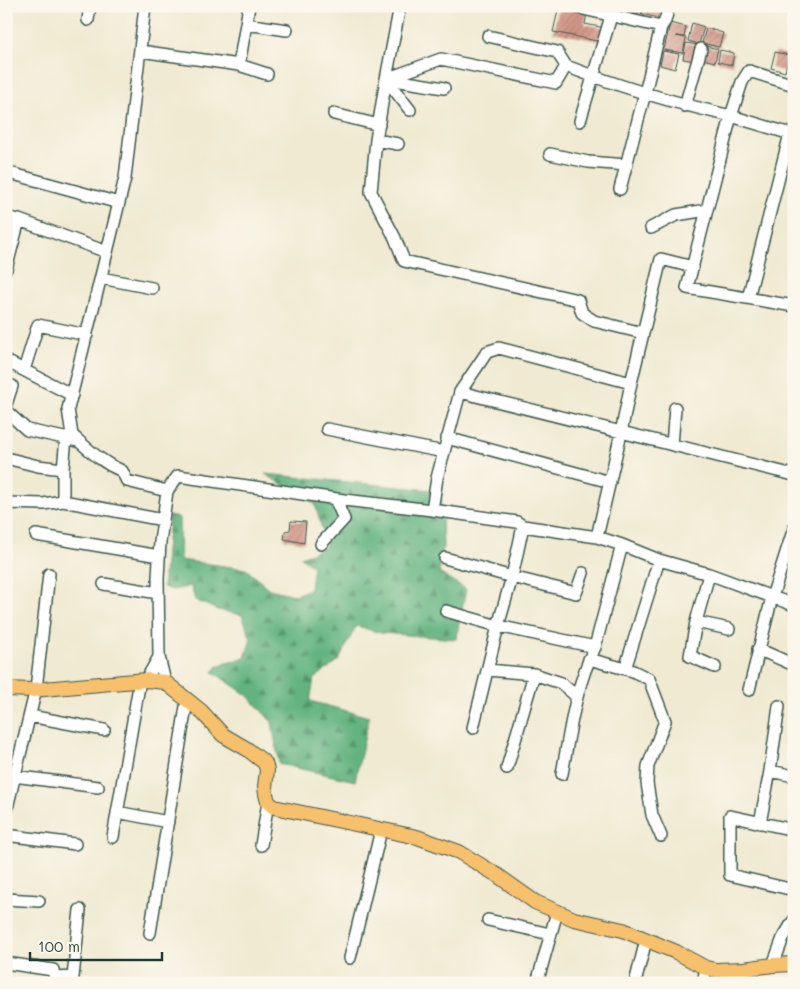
<svg xmlns="http://www.w3.org/2000/svg" width="800" height="989" font-family="Mali,sans-serif">
<defs>
<pattern id="forest-firs" width="22" height="20" patternUnits="userSpaceOnUse" patternTransform="scale(1.25)"><rect width="22" height="20" fill="#62b37f"/><path d="M5 1l3.5 6h-7zM16 11l3.5 6h-7z" fill="#509369"/></pattern>
<pattern id="building-hatch" width="6" height="6" patternUnits="userSpaceOnUse" patternTransform="scale(1.25)"><rect width="6" height="6" fill="#d39586"/><path d="M-1 1l2-2M0 6l6-6M5 7l2-2" fill="none" stroke="#ab7b6e"/></pattern>
</defs>
<rect width="100%" height="100%" fill="#fbf7ec"/>
<filter id="ink" filterUnits="userSpaceOnUse"><feTurbulence type="fractalNoise" baseFrequency=".02" numOctaves="2"/><feDisplacementMap in="SourceGraphic" scale="10" xChannelSelector="R" yChannelSelector="G"/><feConvolveMatrix kernelMatrix="1 2 1 2 8 2 1 2 1" color-interpolation-filters="sRGB"/></filter>
<filter id="wash" filterUnits="userSpaceOnUse"><feTurbulence type="fractalNoise" baseFrequency=".0096" numOctaves="4" result="noise"/><feDisplacementMap in="SourceGraphic" scale="20" xChannelSelector="R" yChannelSelector="G"/><feGaussianBlur stdDeviation="1.12" result="paint"/><feColorMatrix in="noise" values="0 0 0 0 0 0 0 0 0 0 0 0 0 0 0 0 0 1.4 0 .05"/><feComposite in="paint" operator="in"/></filter>
<g filter="url(#wash)">
<rect width="100%" height="100%" fill="#f0ead2"/>
<path fill="url(#forest-firs)" stroke="#40785a" d="M265,474l176,17 2,56 -4,26 27,16 -10,50 -75,-6 -25,-7 -17,34 -25,19 -4,22 59,16 -14,64 -76,-17 -7,-42 -25,-27 -34,-23 6,-7 26,-7 6,-19 -9,-24 -24,-5 -23,-10 -4,-14 -18,4 -10,-3 6,-71 10,2 1,42 66,9 23,20 26,6 15,-6 3,-23 -12,-9 25,-10 -2,-11 -9,-32z"/>
<g id="blocks">
<path fill="url(#building-hatch)" d="M559,6h10l8,2 10,5 -2,11 20,4 -3,14 -49,-10z
M627,6h16l-2,9 -15,-3z
M644,6h12l9,2 -3,11 -20,-5z
M670,23l16,4 -2,10 -8,-1 10,2 -3,15 -19,-3z
M692,23l12,4 -5,17 -11,-3z
M706,28l17,5 -4,14 -17,-4z
M686,43l12,2 -3,16 -12,-2z
M706,46l12,3 -3,13 -13,-3z
M720,50l14,3 -2,12 -14,-3z
M663,51l16,3 -4,15 -15,-4z
M775,52l14,3 -4,17 -14,-4z
M791,61l3,1v11h-5z
M291,521l15,1 -2,21 -20,-4 1,-8 5,-1z"/>
</g>
</g>
<g filter="url(#ink)">
<use href="#blocks" fill-opacity="0" stroke="#3e574c" stroke-width="1"/>
<g fill="none" stroke-linecap="round" stroke-linejoin="round">
<defs>
<path id="minor" d="M145,6l-20,172 -18,74 -39,157 4,26c17,15 29,27 50,36l5,10 40,10
M400,6l-14,73 -10,61 -5,52 24,46 9,23 174,39 4,13 12,8 49,12
M579,8l82,19
M88,20l2,-14
M246,24l41,6
M140,51l99,14 10,-59
M239,65l28,9
M566,66c54,21 109,37 165,50l11,-34 7,-11 45,14
M386,79l55,-20 115,24 10,-17 -9,-14 -69,-16
M386,79l24,31
M388,79l56,9
M685,106l16,-57
M334,114l45,11
M580,121l34,-115
M794,135l-63,-19 -44,172 107,18
M376,140l22,4
M550,154l38,8 39,3
M6,172l113,31
M620,189l25,-96 16,-66 4,-6 4,-15
M6,217l13,3 88,32
M651,228l25,-13 31,-5
M6,269l13,-49
M101,278l51,10
M748,298l42,-164
M6,361l66,34
M24,370l14,-45 49,10
M6,384l6,2 -6,18
M460,392l334,83
M6,411l21,19 51,11
M327,429l117,23
M447,438l163,44
M672,445l3,-37
M6,458l32,8 25,3
M63,501v-32l3,-31
M6,503l37,1 20,-3 100,19
M432,510l5,-32 23,-86 27,-40 12,-4 132,35
M36,535l123,21
M597,537l24,-104 10,-50 30,-124 32,8
M321,544l23,-25 -9,-20
M445,558l67,19 64,16 7,-20
M709,574l-13,48 33,7
M104,584l54,9
M446,611l52,15 97,21
M696,622l-6,34 25,11
M758,649l36,16
M159,657l6,25
M589,659l44,12 16,8 16,42 -17,45 -1,17 5,32 9,21
M625,669l34,-109
M488,670l46,4 27,9 15,13
M146,680l13,-23 -1,-79 2,-36 7,-51 11,-15 166,24 88,10 85,12 6,4 74,11 25,8 37,15 50,14 85,31
M749,690l23,-93 22,-69
M30,716l74,14
M473,728l25,-102 14,-49 11,-51
M507,768l27,-94
M770,771l24,5
M562,774c8,-43 13,-87 33,-127l27,-102
M6,775l92,12
M6,812l30,-123 13,-115
M117,812l51,10
M760,823l10,-52 9,-65
M794,830l-64,-14v59l64,15
M6,835l69,9
M113,837l27,-157
M261,845l7,-43
M6,899l33,2
M488,920l62,14
M150,933l37,-233
M350,958l31,-128
M6,963l47,7 3,13
M773,965l10,-27 11,-18
M55,978l18,-1 7,-67
M537,983l20,-71
M635,983l11,-43
M703,983l3,-15
M742,983l2,-14"/>
<path id="major" d="M6,689l26,1 114,-10 19,2 36,29 22,24 24,14 18,14 2,7 -2,17 1,7 2,8 6,5 143,30 42,15 38,23 38,27 39,17 49,11 53,22 30,16 10,2 28,-1 29,-4 21,-1"/>
</defs>
<use href="#minor" stroke="#3e574c" stroke-width="14"/>
<use href="#major" stroke="#3e574c" stroke-width="16"/>
<use href="#minor" stroke="#fff" stroke-width="11"/>
<use href="#major" stroke="#f7c06c" stroke-width="14"/>
</g>
</g>
<rect width="800" height="989" fill="none" stroke="#fbf7ec" stroke-width="25"/>
<path d="M30 952v8h132v-8" fill="none" stroke="#1f3d34" stroke-width="2.5"/>
<text x="38" y="952" font-size="15" fill="#1f3d34" stroke="#fbf7ec" stroke-width="4" paint-order="stroke">100 m</text>
</svg>
